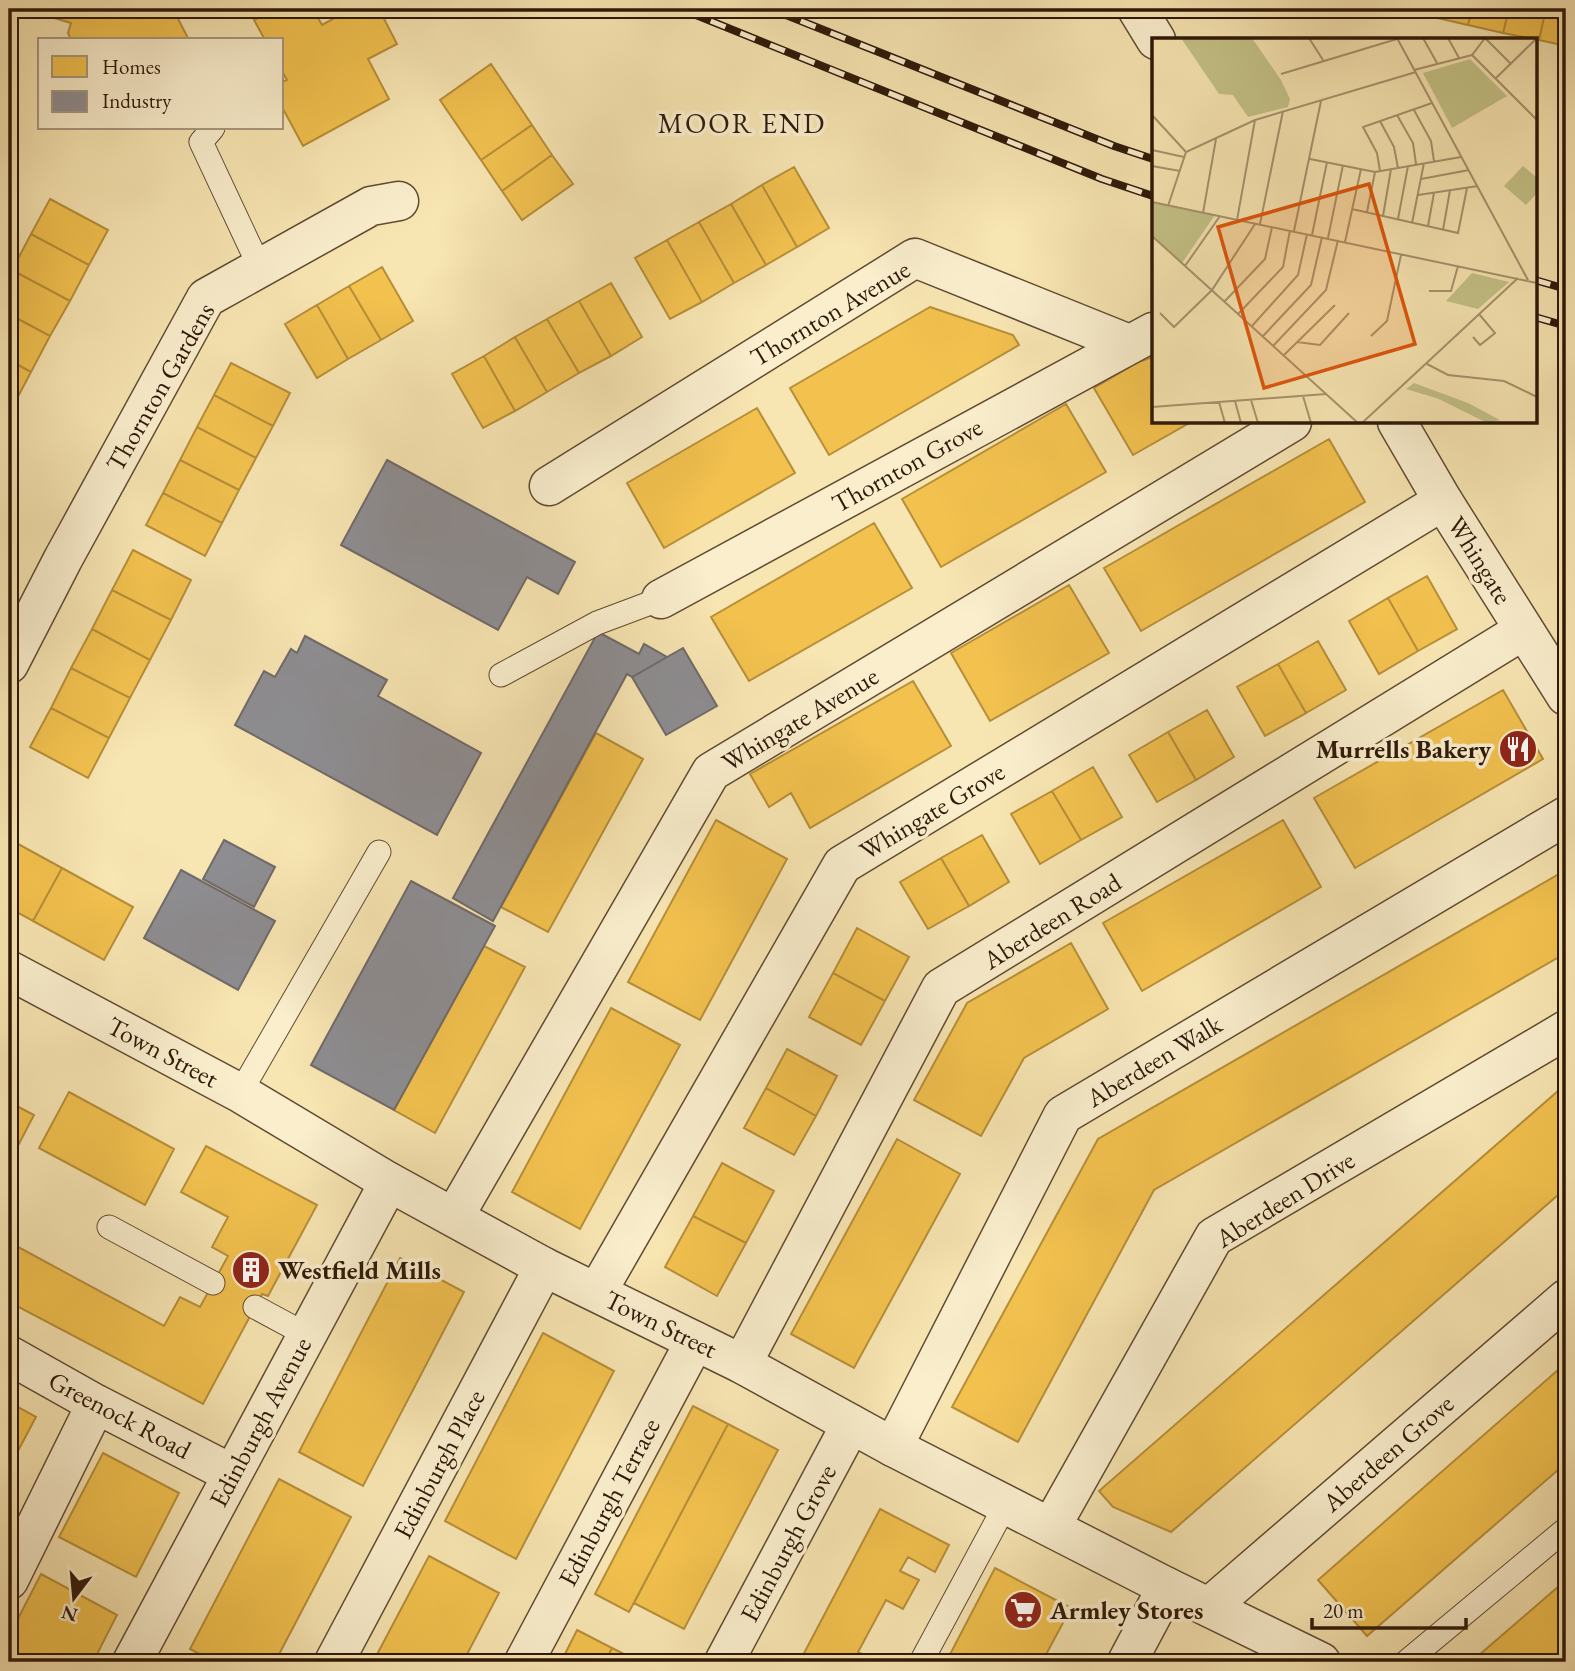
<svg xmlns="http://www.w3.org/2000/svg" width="1575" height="1671" font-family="'EB Garamond',serif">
<rect width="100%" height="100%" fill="#f7e5b2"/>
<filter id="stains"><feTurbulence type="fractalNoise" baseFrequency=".00286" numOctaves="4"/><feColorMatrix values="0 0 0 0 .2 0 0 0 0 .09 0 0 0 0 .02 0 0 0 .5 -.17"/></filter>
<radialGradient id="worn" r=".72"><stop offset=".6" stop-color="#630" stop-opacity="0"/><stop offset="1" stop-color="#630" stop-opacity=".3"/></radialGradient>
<path fill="#f2c14e" stroke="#b78e39" stroke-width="2" d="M24,9h149l16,31h-118l-3,-7 3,-10z
M275,9h38l9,16 29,-16h28l18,35 -29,15 21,40 -86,47 -21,-39v-25l5,-2 -5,-9v-31h-17l-11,-20z
M1398,9h37l-2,8z
M1435,9h37l-4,16 -35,-8z
M1472,9h37l-6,24 -35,-8z
M1509,9h37l-7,31 -36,-7z
M1546,9h20v37l-27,-6z
M491,64l41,61 -51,35 -41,-60z
M532,125l20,30 -50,36 -21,-31z
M552,155l21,29 -51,36 -20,-29z
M794,167l35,61 -32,19 -35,-62z
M762,185l35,62 -31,18 -35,-61z
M50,199l58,31 -19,35 -58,-31z
M731,204l35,61 -32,18 -35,-61z
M699,222l35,61 -32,19 -35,-62z
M31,234l58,31 -19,36 -58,-31z
M667,240l35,62 -32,17 -35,-61z
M382,267l31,54 -32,19 -32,-54z
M12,270l58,31 -20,35 -41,-22v-38z
M611,283l31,54 -31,19 -32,-55z
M349,286l32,54 -33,19 -31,-54z
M579,301l32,55 -32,17 -32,-54z
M317,305l31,54 -31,19 -32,-54z
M930,307l83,28 6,10 -190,110 -39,-67z
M9,314l41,22 -19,36 -22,-12z
M547,319l32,54 -32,19 -32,-55z
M515,337l32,55 -32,19 -31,-55z
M484,356l31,55 -32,17 -31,-54z
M1153,357v65h38l-58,33 -39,-67 44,-26z
M9,360l22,12 -19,36 -3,-1z
M231,363l59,30 -17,33 -59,-31z
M214,395l59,31 -17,32 -59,-31z
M1066,404l40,68 -165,95 -39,-68z
M757,408l38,65 -131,75 -37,-65z
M197,427l59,31 -17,32 -59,-30z
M1329,439l36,63 -224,129 -37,-63z
M180,460l59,30 -17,33 -59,-30z
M9,481l7,4 -7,13z
M163,493l59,30 -17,33 -59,-31z
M874,523l38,65 -163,93 -38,-64z
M133,550l58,30 -20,40 -59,-30z
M1427,576l30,53 -39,22 -30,-53z
M1069,585l40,68 -119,68 -39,-68z
M112,590l59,30 -21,40 -58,-31z
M1388,598l30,53 -39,23 -30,-53z
M92,629l58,31 -20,38 -59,-30z
M1318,641l28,49 -40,23 -28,-49z
M1278,664l28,49 -41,23 -28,-49z
M71,668l59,30 -21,40 -58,-30z
M913,681l38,65 -141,82 -19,-35 -22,14 -19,-33z
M1503,690l40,69 -188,109 -41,-70z
M51,708l58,30 -21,40 -58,-31z
M1207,710l27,47 -38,23 -28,-48z
M1168,732l28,48 -39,22 -28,-47z
M596,733l47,26 -95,173 -47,-25z
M1093,767l29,50 -41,23 -29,-49z
M1052,791l29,49 -41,24 -29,-50z
M716,820l71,39 -87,161 -72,-38z
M1283,820l38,67 -179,104 -39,-68z
M982,835l27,47 -40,24 -28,-48z
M9,839l53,29 -29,53 -24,-13z
M941,858l28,48 -41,23 -28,-47z
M62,868l71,39 -29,53 -71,-39z
M1566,870v83l-412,237 -136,252 -66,-35 146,-268z
M857,928l52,29 -24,44 -52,-28z
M1071,943l37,66 -84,49 -43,78 -67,-36 53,-97z
M484,946l41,21 -90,166 -41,-23z
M833,973l52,28 -24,44 -52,-28z
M611,1008l69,37 -100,184 -68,-37z
M787,1049l50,27 -21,40 -50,-28z
M1566,1084v104l-395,344 -58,-25 -14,-16z
M766,1088l50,28 -22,39 -50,-27z
M69,1092l105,57 -29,56 -106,-57z
M9,1102l25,13 -25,48z
M897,1139l63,35 -106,194 -63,-34z
M206,1146l111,59 -49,91 -6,-2 -59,110 -194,-102v-60l155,84 16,-29 20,10 28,-51 -16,-9 16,-30 -47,-25z
M722,1163l52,28 -28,52 -53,-27z
M693,1216l53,27 -29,53 -52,-29z
M400,1258l64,34 -101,194 -64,-34z
M543,1333l71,38 -98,188 -71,-38z
M1566,1363v100l-199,173 -49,-56z
M9,1402l27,15 -27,51z
M693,1406l35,18 -99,188 -34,-18z
M728,1424l50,26 -94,179 -50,-26z
M103,1453l76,40 -43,84 -77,-40z
M279,1479l72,38 -76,145h-60l-25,-13z
M880,1509l69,36 -14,27 -27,-15 -8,14 19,9 -16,29 -17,-9 -28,52 19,10h-65l-10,-5z
M429,1556l70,37 -36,69h-90z
M995,1568l76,40 -29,54h-96z
M41,1574l76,41 -24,47h-84v-26z
M1566,1580v82h-95z
M577,1630l35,18 -7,14h-44z
M612,1648l28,14h-35z"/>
<path fill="#8d8d92" stroke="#706a69" stroke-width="2" d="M387,460l188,102 -17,32 -31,-17 -29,53 -157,-85z
M598,632l41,22 5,-10 23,13 -35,20 -5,-3 -134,247 -40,-23z
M305,636l82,44 -9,16 103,57 -44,82 -202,-110 29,-54 11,6 16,-28 6,4z
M683,648l34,58 -51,29 -34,-58z
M224,840l51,27 -21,40 -51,-28z
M181,870l94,51 -37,69 -94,-52z
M411,881l84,45 -101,184 -83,-45z"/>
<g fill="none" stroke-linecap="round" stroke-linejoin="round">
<defs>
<path id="service" d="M213,128l-12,14 59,126
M501,675l96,-52 64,-24
M240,1093l139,-241
M109,1227l104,56
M255,1307l52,28
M921,1662l85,-158
M1406,1662l160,-133"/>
<path id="minor" d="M549,486l366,-228 214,86
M661,599l492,-267
M9,664l54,-105 143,-261 165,-92 28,-5
M454,1217l257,-445 581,-350
M597,1292l245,-427 601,-364
M9,1355l87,49 136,70
M742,1364l199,-376 583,-358
M893,1447l170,-332 503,-299
M1051,1527l163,-290 352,-207
M9,1580l87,-176
M1209,1607l357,-308
M132,1662l257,-480
M334,1662l210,-395
M524,1662l171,-321
M724,1662l127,-238
M1127,1662l40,-75"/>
<path id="tertiary" d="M1137,9l19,31
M1397,422l46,79 123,195
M9,970l231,123 149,89 155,85 198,97 151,83 274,140 154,75"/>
</defs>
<use href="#service" stroke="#604b32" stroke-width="25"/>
<use href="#minor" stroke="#604b32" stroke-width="41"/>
<use href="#tertiary" stroke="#604b32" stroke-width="41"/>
<use href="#service" stroke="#faeecd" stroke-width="23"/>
<use href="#minor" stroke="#faeecd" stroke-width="38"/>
<use href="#tertiary" stroke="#faeecd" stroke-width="38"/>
<defs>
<path id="rail" d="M681,9l421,170 51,17
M771,9l343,137 39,13
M1535,280l31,9
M1535,317l31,9"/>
</defs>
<use href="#rail" stroke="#2e1808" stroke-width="8"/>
<use href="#rail" stroke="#faeecd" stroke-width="5" stroke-dasharray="16" stroke-linecap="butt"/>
</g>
<defs>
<symbol id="restaurant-disc" viewBox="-11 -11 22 22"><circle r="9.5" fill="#8f2418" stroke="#faeecd"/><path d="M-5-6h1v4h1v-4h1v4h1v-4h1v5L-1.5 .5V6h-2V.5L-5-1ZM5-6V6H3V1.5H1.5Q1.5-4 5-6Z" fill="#fff"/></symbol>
<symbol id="building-disc" viewBox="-11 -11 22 22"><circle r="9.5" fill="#8f2418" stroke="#faeecd"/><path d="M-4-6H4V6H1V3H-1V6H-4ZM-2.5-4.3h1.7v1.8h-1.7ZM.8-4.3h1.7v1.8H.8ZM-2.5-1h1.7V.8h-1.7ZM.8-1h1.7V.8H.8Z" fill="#fff"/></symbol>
<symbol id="supermarket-disc" viewBox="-11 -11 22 22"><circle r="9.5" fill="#8f2418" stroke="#faeecd"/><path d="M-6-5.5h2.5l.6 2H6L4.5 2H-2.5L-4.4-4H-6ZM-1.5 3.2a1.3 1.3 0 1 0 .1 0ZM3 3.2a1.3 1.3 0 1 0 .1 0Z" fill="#fff"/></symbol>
</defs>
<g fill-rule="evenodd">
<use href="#restaurant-disc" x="1496" y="727" width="44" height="44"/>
<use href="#building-disc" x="229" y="1248" width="44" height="44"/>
<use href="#supermarket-disc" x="1001" y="1588" width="44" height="44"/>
</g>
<g text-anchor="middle" stroke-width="7" stroke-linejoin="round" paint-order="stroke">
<g font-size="26" fill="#2e1808" stroke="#faeecd">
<text transform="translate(830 313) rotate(-31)" y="9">Thornton Avenue</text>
<text transform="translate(160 387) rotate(-60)" y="9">Thornton Gardens</text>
<text transform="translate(907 465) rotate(-29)" y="9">Thornton Grove</text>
<text transform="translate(1480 560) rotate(58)" y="9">Whingate</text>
<text transform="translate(800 719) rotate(-31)" y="9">Whingate Avenue</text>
<text transform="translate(932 811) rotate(-31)" y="9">Whingate Grove</text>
<text transform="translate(1052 921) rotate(-32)" y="9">Aberdeen Road</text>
<text transform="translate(163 1052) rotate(28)" y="9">Town Street</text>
<text transform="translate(1154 1061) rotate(-31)" y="9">Aberdeen Walk</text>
<text transform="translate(1285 1199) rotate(-32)" y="9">Aberdeen Drive</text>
<text transform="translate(661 1324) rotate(26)" y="9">Town Street</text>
<text transform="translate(120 1415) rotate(28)" y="9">Greenock Road</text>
<text transform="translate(260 1422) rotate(-62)" y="9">Edinburgh Avenue</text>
<text transform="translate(1388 1453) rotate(-41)" y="9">Aberdeen Grove</text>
<text transform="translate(439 1464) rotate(-62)" y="9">Edinburgh Place</text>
<text transform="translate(609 1502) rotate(-62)" y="9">Edinburgh Terrace</text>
<text transform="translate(788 1543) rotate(-62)" y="9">Edinburgh Grove</text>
</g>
<g font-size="26" font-weight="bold" fill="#2e1808" stroke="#faeecd" text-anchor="start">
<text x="1491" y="758" text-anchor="end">Murrells Bakery</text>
<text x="278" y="1279">Westfield Mills</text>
<text x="1050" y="1619">Armley Stores</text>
</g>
<g font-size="28" letter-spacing="2" fill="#2e1808" stroke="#faeecd">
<text x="742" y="133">MOOR END</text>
</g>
</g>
<g transform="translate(1152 38)">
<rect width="385" height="385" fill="#f7e5b2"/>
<path d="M262,345l54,20 32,17 -13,3 -48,-24 -33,-10z" fill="#c4c287"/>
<path d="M318,21l37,37 -55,32 -29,-55z" fill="#c4c287"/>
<path d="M29,0h71l29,42 9,19 -2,8 -40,10 -15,-22 -14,-1zM0,163l63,14 -33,48 -30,-26zM320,235l37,9 -31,27 -32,-8z" fill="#c4c287"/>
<path d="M61,0h37l27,41 -38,25 -38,-58zM371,128l14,12v15l-11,12 -22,-19z" fill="#c4c287"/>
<path fill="none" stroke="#a7936e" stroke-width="2" d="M157,0l14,22M245,0l131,242M271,0l14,25M296,0l11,20M333,0l26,26M320,17l65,65M262,32l58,-15 13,-17M129,36l116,-35M343,41l42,-41M262,72l17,31 3,20M0,77l34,37M245,77l16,28 3,21M228,83l14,26 4,21M0,112l32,7M158,121l65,13 86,-15M0,128l28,5M228,133l-3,-18 -14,-26 69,-24M269,141l48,-9M266,157l60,-9M0,164l385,81M16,168l18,-54 69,-32 161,-48M200,171l106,24 9,-45M215,174l8,-40M51,175l13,-74M231,178l8,-47M246,181l10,-53M85,182l18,-100M260,185l12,-60M108,186l23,-113M276,188l6,-33M291,192l7,-40M142,193l27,-130M160,197l15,-73M0,198l206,187M176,200l15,-73M193,204l16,-73M33,228l35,-50M277,253h22l7,-25M72,264l41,-43 7,-32M8,275l14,14 38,-37 43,-66M86,276l45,-47 7,-37M100,288l46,-51 9,-41M111,298l48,-51 11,-48M219,298l16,-15 14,-66M321,299l7,8 15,-12 -16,-19M145,304l23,3 29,-32M121,308l53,-56 12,-50M132,317l51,-50M275,326l21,11 56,6 33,16M151,358l8,27M99,362l7,23M83,363l6,22M67,364l6,21M0,369l174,-13M210,385l156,-145"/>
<path fill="#df560c" fill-opacity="0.15" stroke="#df560c" stroke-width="3.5" d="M217,146l46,160 -151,44 -46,-161z"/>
<rect width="385" height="385" fill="none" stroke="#2e1808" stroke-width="3.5"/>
</g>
<rect width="1575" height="1671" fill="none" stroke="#f7e5b2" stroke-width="35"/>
<rect x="10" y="10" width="1554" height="1650" fill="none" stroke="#2e1808" stroke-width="3.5"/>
<rect x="18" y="18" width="1540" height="1636" fill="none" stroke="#2e1808" stroke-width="2"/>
<rect x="38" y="38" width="245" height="91" fill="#faeecd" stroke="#a8987e" stroke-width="2"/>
<rect x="52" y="56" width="35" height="21" fill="#f2c14e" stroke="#a8987e" stroke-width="2"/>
<text x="102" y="74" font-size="21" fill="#2e1808">Homes</text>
<rect x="52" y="91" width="35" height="21" fill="#8d8d92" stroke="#a8987e" stroke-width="2"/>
<text x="102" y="108" font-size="21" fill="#2e1808">Industry</text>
<g transform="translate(74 1598) rotate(196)" stroke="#faeecd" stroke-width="5" paint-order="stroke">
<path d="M0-5L12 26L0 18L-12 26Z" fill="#2e1808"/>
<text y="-10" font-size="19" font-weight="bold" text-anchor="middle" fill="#2e1808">N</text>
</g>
<path d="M1312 1618v10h154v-10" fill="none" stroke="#2e1808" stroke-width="3.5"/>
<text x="1323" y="1618" font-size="21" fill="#2e1808" stroke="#faeecd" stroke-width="5" paint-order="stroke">20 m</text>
<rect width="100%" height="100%" filter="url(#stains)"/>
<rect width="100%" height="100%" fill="url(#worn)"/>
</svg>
